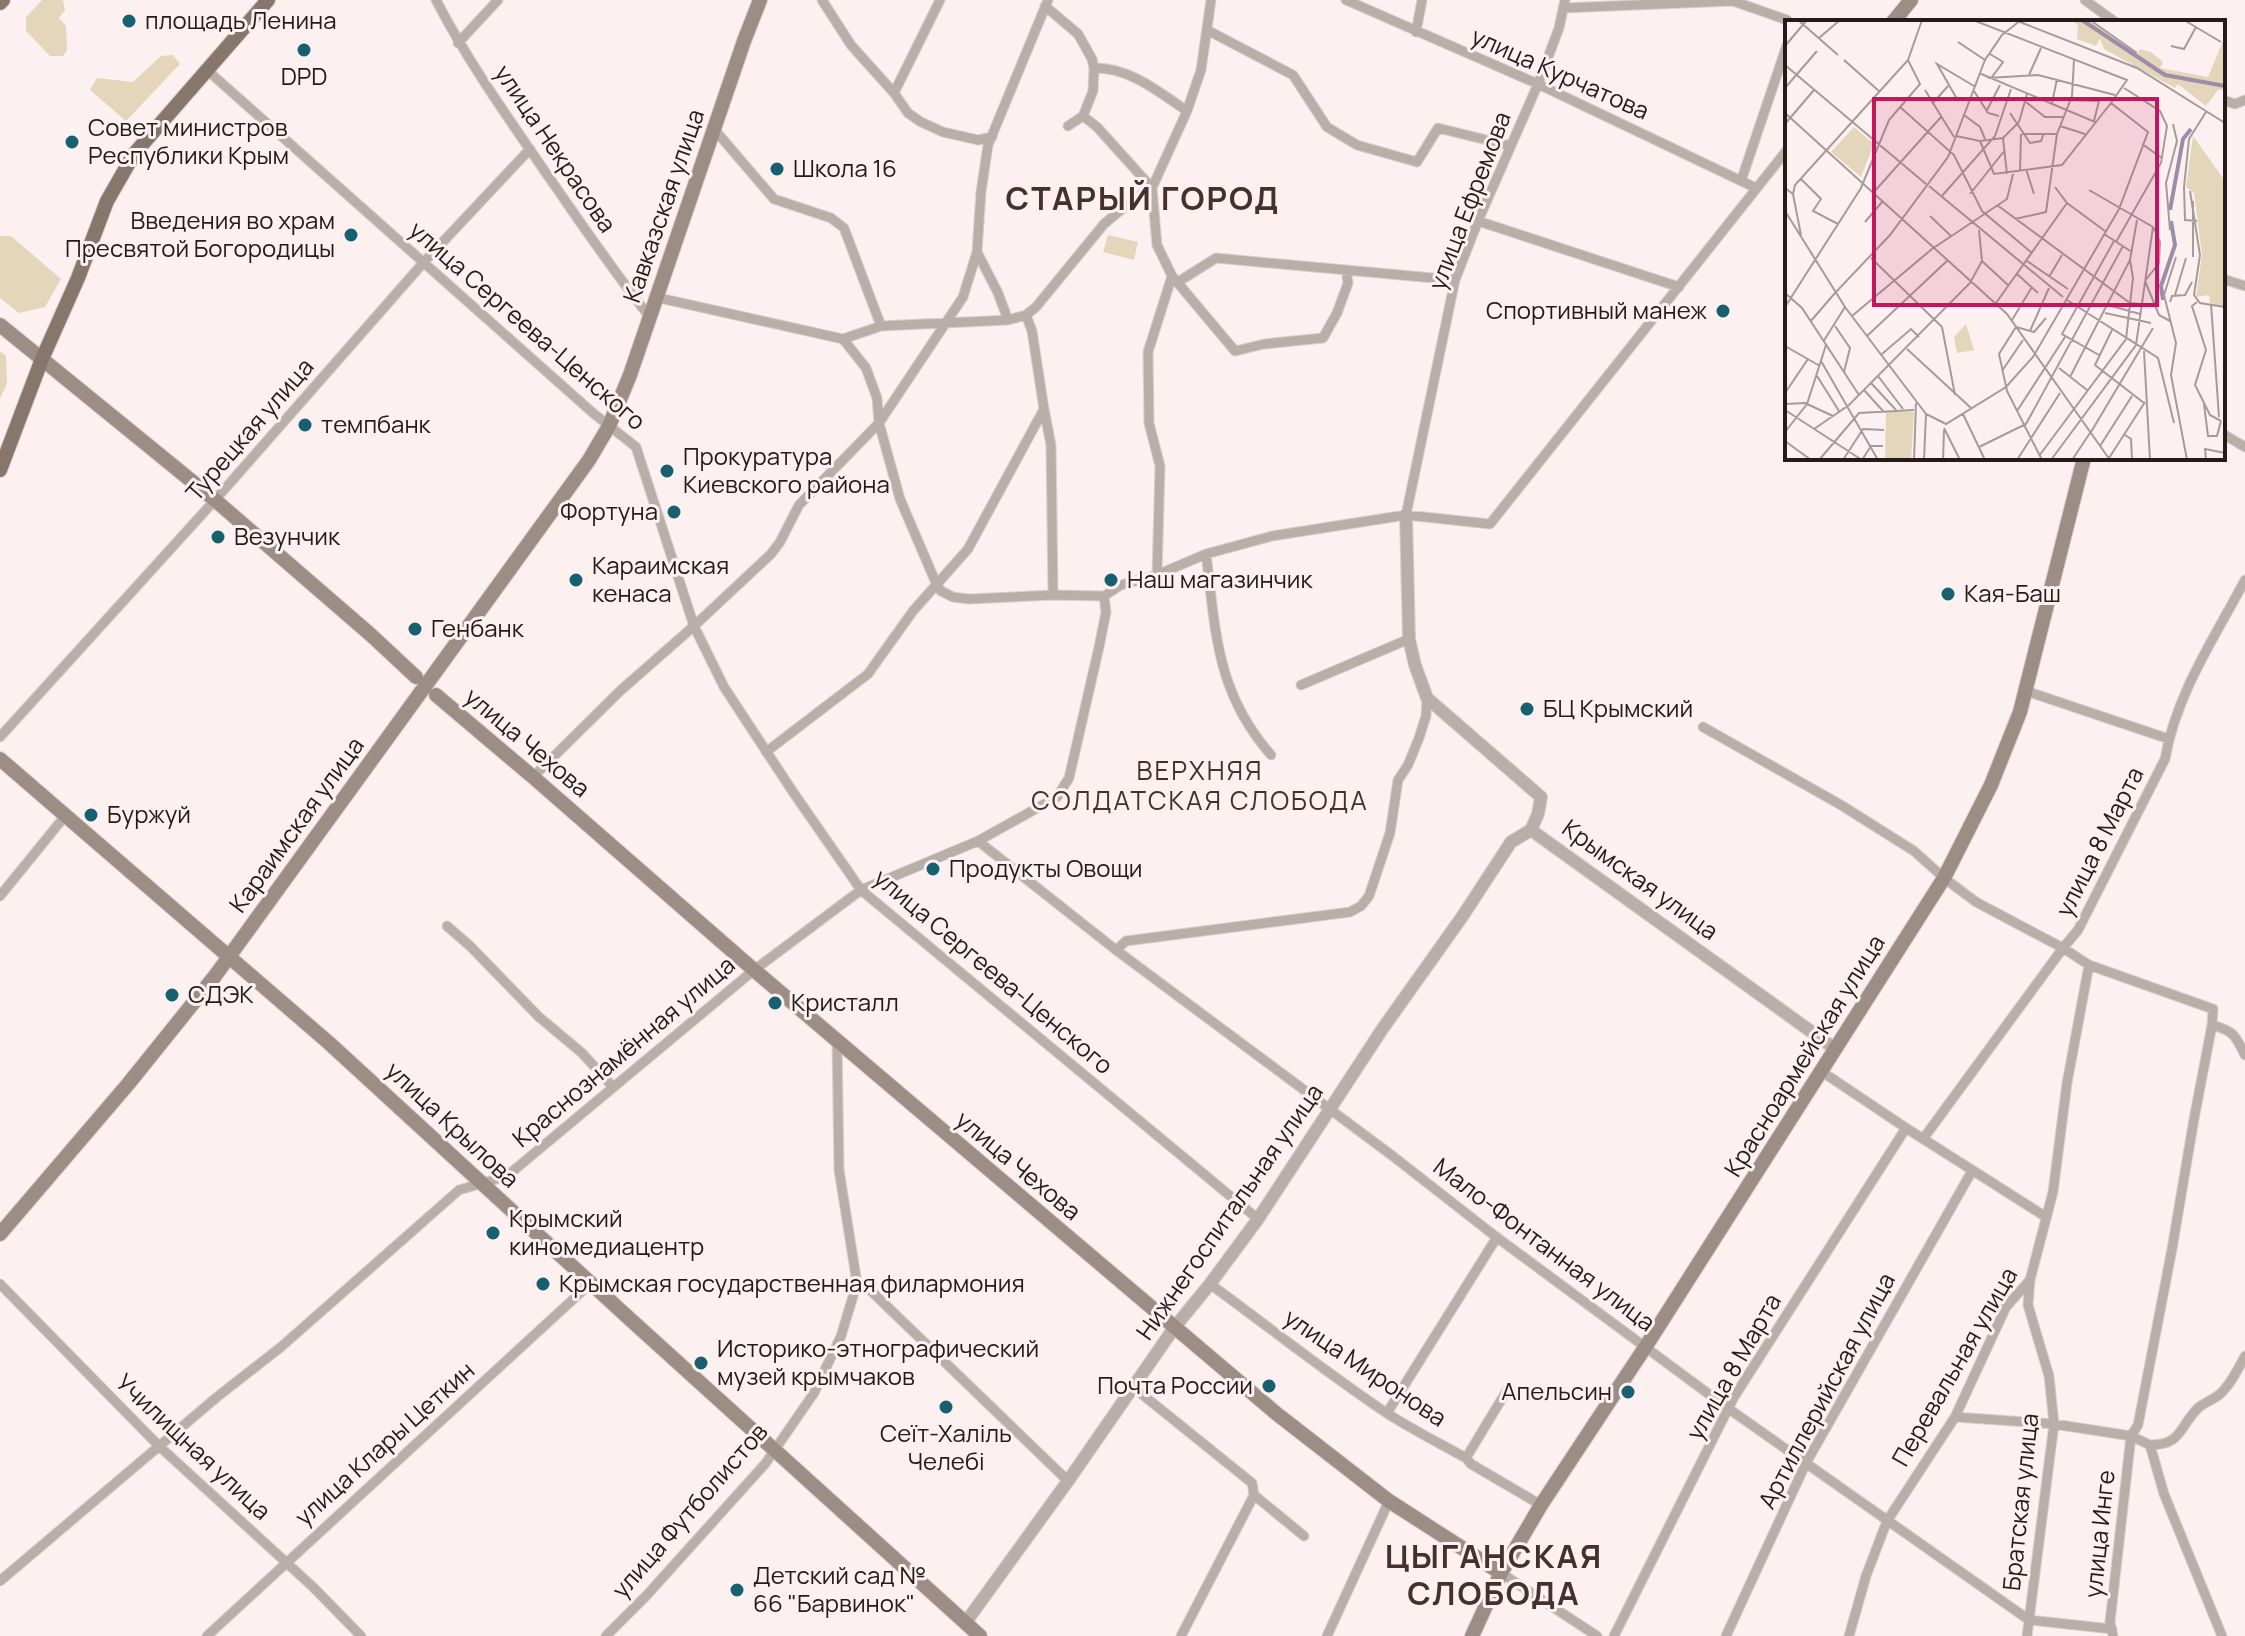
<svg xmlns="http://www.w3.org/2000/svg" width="2245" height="1636" font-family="Manrope,sans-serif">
<rect width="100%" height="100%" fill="#fcf0f0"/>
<path fill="#e4d6ba" d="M42,0h21l2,10 -6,8 7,8 1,24 -4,6h-13l-24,-25v-14z
M173,55l7,9 -54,57 -36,-31 7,-12 36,4 28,-26z
M1108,235l30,7 -4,18 -31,-8z
M0,236h11l50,43 -16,28 -26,6 -19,-15z
M0,351l6,5 1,27 -7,16z"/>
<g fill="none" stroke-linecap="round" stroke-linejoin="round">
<defs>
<path id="minor" d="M436,0c32,62 73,119 112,176 33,47 65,95 101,140
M822,0l29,45 43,48 14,20 13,9 22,10 35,8 14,-3
M1346,0l192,84 218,104
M2085,0l30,22
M1045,6l33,28 14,25 2,9 -1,23 -10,25 -15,10
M1563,8l170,-7 54,19v2
M1207,30l86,45 34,52 30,18 60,17 21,-34 73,18
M1416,32l6,-32
M458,43l40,-43
M1094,68c35,-1 65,24 93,43
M207,70l386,343 43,34 58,179 30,61 69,105 68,98 397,329
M894,93l46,-93
M2223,100l12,4 10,-4
M1083,116l14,11 55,61 5,57 15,31 63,75 29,-7 59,-6 14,-25 11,-30 -2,-13
M714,129l60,70 57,19 13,10 37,98
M1741,181l46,-136
M1478,221l201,66
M977,252l21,41 10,27
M2223,279l22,7
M1178,282l38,-24 239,22
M655,297l188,42 38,-13 127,-6 18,-5 10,-8 68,-83 30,-25 18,-11 35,-77 14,-41 10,-70
M1026,315l6,16 12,78 7,36 2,150
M843,339l23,29 11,30 2,25 21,76 36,84 5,8 12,6 16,2 84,-4 51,1
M2223,434l22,13
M1406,515l49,-235 23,-59 60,-137 21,-56 6,-28
M1206,554c10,79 10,138 65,201
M1157,575l3,-109 -11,-43 -1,-71 24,-76
M1104,596l17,-11 36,-10 49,-21 66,-18 134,-21 84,9 297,-374
M1301,685l108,-46
M2026,691l143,48
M1703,727l138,78 73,46 30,27 32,24 87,46 26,17 124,44 -1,16 -18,94 -22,130 -34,176 -7,11 -21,186 3,14
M0,737l215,-237 209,-238 106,-113
M766,752l102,-78 45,-63 55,-62 76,-140
M533,777l87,-86 74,-65 77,-72 9,-12 19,-37 80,-82 84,-126 14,-45 4,-60 7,-47 60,-145
M978,841l138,109 278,207 101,79 234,173 300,211 83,9
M0,896l65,-80
M447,926l23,20 69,71 43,36 31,34
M1116,950l10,-9 224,-29 11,-6 8,-10 21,-63 8,-53 10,-15 11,-27 7,-22 1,-18
M2212,1025c22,6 23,10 33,30
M1821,1071l85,57 140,89
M1923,1139l140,-191 15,-18 87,-171c11,-65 50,-122 80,-179
M857,1283l12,6 199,192
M0,1284l159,162 154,141 48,49
M1210,1284c59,43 115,88 175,128 26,17 54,31 81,46l5,6 70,41
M1133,1387l119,96 2,12 50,41
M1387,1413l110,-176
M1955,1417l99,7 77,12 19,9 14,49 58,142
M2150,1445c32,0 29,-18 48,-37 7,-6 15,-8 22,-14 11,-10 18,-25 25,-38
M1466,1458l43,-71
M1501,1573l96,63
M0,1581l217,-184 64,-50 178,-157 48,-14 247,-206 107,-80 117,-49 79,-44 12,-19 30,-131 7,-35 -2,-16
M207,1636l385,-354
M606,1636l41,-41 118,-131 49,-71 27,-57 16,-53 -18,-113 -2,-130
M1181,1636l73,-141
M1327,1636l62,-135
M1614,1636l120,-239 172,-269
M1726,1636l80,-173 166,-292
M1849,1636l17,-60 21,-55 68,-104 51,-110 24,-27 23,-88 14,-109 22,-118
M2027,1636l27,-212 -5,-48 -21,-71 2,-25"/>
<path id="tertiary" d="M1406,515l3,124 6,26 12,33 114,99 -3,17 -7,16
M1531,830l303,218
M966,1622l102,-141 106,-153 36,-44 48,-65 125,-191 79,-111 49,-75 20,-12"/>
<path id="secondary" d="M1893,22l18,-22
M0,325l215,175 156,135 45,42
M436,695l97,82 221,193 523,444 112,87 112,72
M0,759l329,284 303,278 348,315
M0,1234l129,-151 86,-107 374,-516 20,-34 21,-51 114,-334 16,-41
M1472,1636l29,-63 40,-68 105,-159 298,-468 47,-93 29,-73 64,-254"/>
<path id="primary" d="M0,3l3,-3
M0,470l42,-111 36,-81 29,-77 27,-47 134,-154"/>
</defs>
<use href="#minor" stroke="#dacece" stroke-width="11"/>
<use href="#tertiary" stroke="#dacece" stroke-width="14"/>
<use href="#secondary" stroke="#dacece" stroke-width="16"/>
<use href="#primary" stroke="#dacece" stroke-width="16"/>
<use href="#minor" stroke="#b9afa9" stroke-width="9"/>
<use href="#tertiary" stroke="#b9afa9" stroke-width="12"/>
<use href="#secondary" stroke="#9c8e85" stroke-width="14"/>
<use href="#primary" stroke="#87766c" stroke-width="14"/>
</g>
<g fill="#17606f" stroke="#fcf0f0" stroke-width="3">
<circle cx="129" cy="21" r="8"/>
<circle cx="304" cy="50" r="8"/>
<circle cx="72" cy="142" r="8"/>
<circle cx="777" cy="169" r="8"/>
<circle cx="351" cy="235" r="8"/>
<circle cx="1723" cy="311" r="8"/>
<circle cx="305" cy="425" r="8"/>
<circle cx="667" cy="471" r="8"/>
<circle cx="674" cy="512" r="8"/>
<circle cx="218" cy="537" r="8"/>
<circle cx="576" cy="580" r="8"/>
<circle cx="1111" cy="580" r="8"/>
<circle cx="1948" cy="594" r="8"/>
<circle cx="415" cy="629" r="8"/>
<circle cx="1527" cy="709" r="8"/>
<circle cx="91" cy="815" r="8"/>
<circle cx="933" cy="869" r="8"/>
<circle cx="172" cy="995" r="8"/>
<circle cx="775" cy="1003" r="8"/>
<circle cx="493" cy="1233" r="8"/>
<circle cx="543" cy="1284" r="8"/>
<circle cx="701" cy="1363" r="8"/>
<circle cx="1269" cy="1386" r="8"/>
<circle cx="1628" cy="1392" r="8"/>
<circle cx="946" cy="1407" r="8"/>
<circle cx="737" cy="1590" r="8"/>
</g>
<g text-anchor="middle" stroke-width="6" stroke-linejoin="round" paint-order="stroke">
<g font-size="24" fill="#251b1b" stroke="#fcf0f0" text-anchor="start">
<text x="145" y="29">площадь Ленина</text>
<text x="304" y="85" text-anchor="middle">DPD</text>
<text x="88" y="136">Совет министров<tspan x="88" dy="28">Республики Крым</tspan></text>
<text x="793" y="177">Школа 16</text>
<text x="335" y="229" text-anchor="end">Введения во храм<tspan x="335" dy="28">Пресвятой Богородицы</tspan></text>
<text x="1707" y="319" text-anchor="end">Спортивный манеж</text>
<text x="321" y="433">темпбанк</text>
<text x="683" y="465">Прокуратура<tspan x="683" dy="28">Киевского района</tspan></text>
<text x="658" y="520" text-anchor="end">Фортуна</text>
<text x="234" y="545">Везунчик</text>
<text x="592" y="574">Караимская<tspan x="592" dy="28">кенаса</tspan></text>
<text x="1127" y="588">Наш магазинчик</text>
<text x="1964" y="602">Кая-Баш</text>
<text x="431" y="637">Генбанк</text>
<text x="1543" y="717">БЦ Крымский</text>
<text x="107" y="823">Буржуй</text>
<text x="949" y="877">Продукты Овощи</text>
<text x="188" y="1003">СДЭК</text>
<text x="791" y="1011">Кристалл</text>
<text x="509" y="1227">Крымский<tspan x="509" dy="28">киномедиацентр</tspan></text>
<text x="559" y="1292">Крымская государственная филармония</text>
<text x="717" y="1357">Историко-этнографический<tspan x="717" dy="28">музей крымчаков</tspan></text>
<text x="1253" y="1394" text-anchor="end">Почта России</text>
<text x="1612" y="1400" text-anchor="end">Апельсин</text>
<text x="946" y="1442" text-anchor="middle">Сеїт-Халіль<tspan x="946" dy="28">Челебі</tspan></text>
<text x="753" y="1584">Детский сад №<tspan x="753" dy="28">66 "Барвинок"</tspan></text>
</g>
<g font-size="24" fill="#251b1b" stroke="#fcf0f0">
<text transform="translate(1560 74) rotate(24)" y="8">улица Курчатова</text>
<text transform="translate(555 149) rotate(56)" y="8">улица Некрасова</text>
<text transform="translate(1470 201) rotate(-69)" y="8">улица Ефремова</text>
<text transform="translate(664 206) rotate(-71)" y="8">Кавказская улица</text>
<text transform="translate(527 326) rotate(41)" y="8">улица Сергеева-Ценского</text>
<text transform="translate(250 430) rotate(-49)" y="8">Турецкая улица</text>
<text transform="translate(527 743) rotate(40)" y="8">улица Чехова</text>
<text transform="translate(297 825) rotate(-54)" y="8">Караимская улица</text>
<text transform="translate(2100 842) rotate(-63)" y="8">улица 8 Марта</text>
<text transform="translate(1640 880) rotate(36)" y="8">Крымская улица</text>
<text transform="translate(993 972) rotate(40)" y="8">улица Сергеева-Ценского</text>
<text transform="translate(624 1052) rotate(-40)" y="8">Краснознамённая улица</text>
<text transform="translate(1805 1056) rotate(-58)" y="8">Красноармейская улица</text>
<text transform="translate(452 1125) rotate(43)" y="8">улица Крылова</text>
<text transform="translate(1018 1166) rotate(40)" y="8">улица Чехова</text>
<text transform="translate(1230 1212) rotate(-55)" y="8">Нижнегоспитальная улица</text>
<text transform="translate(1544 1245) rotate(37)" y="8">Мало-Фонтанная улица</text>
<text transform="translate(1734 1367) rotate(-60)" y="8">улица 8 Марта</text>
<text transform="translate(1955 1367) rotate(-60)" y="8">Перевальная улица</text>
<text transform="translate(1365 1368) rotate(34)" y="8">улица Миронова</text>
<text transform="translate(1827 1391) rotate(-62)" y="8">Артиллерийская улица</text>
<text transform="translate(385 1444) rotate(-42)" y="8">улица Клары Цеткин</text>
<text transform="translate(193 1447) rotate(43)" y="8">Училищная улица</text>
<text transform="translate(2021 1502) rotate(-84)" y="8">Братская улица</text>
<text transform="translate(690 1511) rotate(-49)" y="8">улица Футболистов</text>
<text transform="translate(2100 1534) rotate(-84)" y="8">улица Инге</text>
</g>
<g font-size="26" letter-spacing="2" fill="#453030" stroke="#fcf0f0">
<text x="1200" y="780">ВЕРХНЯЯ<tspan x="1200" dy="30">СОЛДАТСКАЯ СЛОБОДА</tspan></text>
</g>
<g font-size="32" font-weight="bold" letter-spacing="2" fill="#453030" stroke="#fcf0f0">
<text x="1143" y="210">СТАРЫЙ ГОРОД</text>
<text x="1494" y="1568">ЦЫГАНСКАЯ<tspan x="1494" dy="37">СЛОБОДА</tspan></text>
</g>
</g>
<g transform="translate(1785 20)">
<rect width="440" height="440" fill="#fcf0f0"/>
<path d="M286,0h17l49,34 3,-5 11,3 12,10 -3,6 48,9 17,-41v54h-7l-12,16 -28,-22 -3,4 -71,-39 -4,-10 -4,7 -19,-7 1,-14zM69,107l20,17 -13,33 -30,-25zM408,116l32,45v127l-15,-5 -1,-8 -13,2 6,-42 -8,-62 -8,-6zM181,304l8,26 -17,3 -3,-16zM101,391l28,1 -3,48h-26z" fill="#e4d6ba"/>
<path fill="none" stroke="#9e8ca8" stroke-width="4" d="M297,0l83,55 60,11M385,190l13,-71 8,-10M378,280l-2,-14 14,-41 -4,-24"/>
<path fill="none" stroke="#a69b9b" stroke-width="2" d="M13,0l40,35M305,0l47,33M399,0l37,22M235,2l117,46 88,55M34,18l21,-18M173,22l27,18M0,26l22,-26M386,26l13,3 12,-22M205,34l13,8 -11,15M59,40l36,32M0,45l141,119M194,53l116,49M244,55l12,-27M203,58l50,-3 77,20M0,68l32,-37M140,70l29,47M189,71l14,22 11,3M172,79l-20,-35 37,22M286,80l28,1 -5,20M241,82l19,15h19M267,83l5,-24M147,84l16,-18M115,87l54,48 28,56 50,42M202,90l13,-25M0,93l222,201 103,146M225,93l20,30 11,-2 3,-8M179,95l16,12 5,12M0,104l29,-34M275,106l25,8M237,114h35M171,116l24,5 23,-3M218,118l16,-16 8,-28M218,118l4,36M195,121l14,33 68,-9 49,-62M357,124l20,14M241,149l8,25M235,151l1,-37M16,159l20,20 -8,12 25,13M144,166l134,111M270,167l12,16 38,28M0,168l8,6 8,41M405,171l10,64 -6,40 6,8 25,4M88,173l68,-76M8,174l2,-9 113,-125 14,-40M185,174l35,-44M156,177l54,-61 16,-47M408,181v56M212,185l133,98 10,1M0,191l60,96 81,107 20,10 60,-37 27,-30 86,-148 29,-77 -37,-29 16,-23 -154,-60M145,196l21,20M230,199l31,-7 11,-78 15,-38 2,-36M412,201l-12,-1 -1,-33 5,-48 17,-27M80,202l17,-20M385,210l-4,-47 11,-42 -4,-17M319,214l28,18M331,222l45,-79 6,-37 -7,-15 -36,-23M391,237l-12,38 12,48 -5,32 16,85M86,238l71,69 13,68M197,241l27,25M242,241l41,28M232,254l21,19M264,257l13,-22M360,261l14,-18 1,-21 -6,-14M360,261l14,34 11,6M51,272l54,-57 58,-78 37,-97 17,-25 19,-15M0,273l17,15 57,87M390,275l11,-37M282,280l91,58 16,65M385,282l2,-6 13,-1 7,-13M412,282l-5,4 14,44 -11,35 15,30 11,6M211,283l71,-100M426,284l8,113M323,285l32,9M0,287l76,-119 28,-68 31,-36 -12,-24M320,293l46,10M67,296l80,-67 75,-50 6,-25M227,300l20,-33M25,302l25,-29M50,306l15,22 -6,24M327,310l-17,35 49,38M245,311l19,-43M82,316l81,-76M38,322l22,-35M0,326l35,20M122,329l64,59M359,331l6,109M97,334l29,-25 8,8M314,335l-37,-21 52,-93M36,341l57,99M274,348l28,22M217,351l21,-31M32,356l22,35M93,356l25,33M285,357l60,-117 7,-40M86,363l25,27M79,370l19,21M0,373l23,-34M0,384l20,-1 28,13M419,384l4,32h9l4,-15M0,390l77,50M232,391l48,-74M178,394l22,46M159,408l16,32M29,409l35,-24 121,-122 12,-22 -3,-31M0,412l22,-28 19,-59M306,412l62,-104M340,415l6,4 1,21M0,421l26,19M315,426l32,-50M194,427l47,-23 97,-178M254,436l87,-117 7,-61 -3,-18M324,438l36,-56M34,440l40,-47 55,-3M58,440l20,-31 21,1M77,440l9,-14h12M129,440l2,-57M139,440l2,-46M158,440l1,-30M232,440l43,-67M257,440l-35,-69 -8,-37 17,-27 18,5 12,-14M266,440l85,-115 17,-118 -64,-37M287,440l18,-27M421,440l-1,-11 20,4"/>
<path fill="#c2185b" fill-opacity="0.15" stroke="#c2185b" stroke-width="4" d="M89,79h283v206h-283z"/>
<rect width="440" height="440" fill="none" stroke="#251b1b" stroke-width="4"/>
</g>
</svg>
